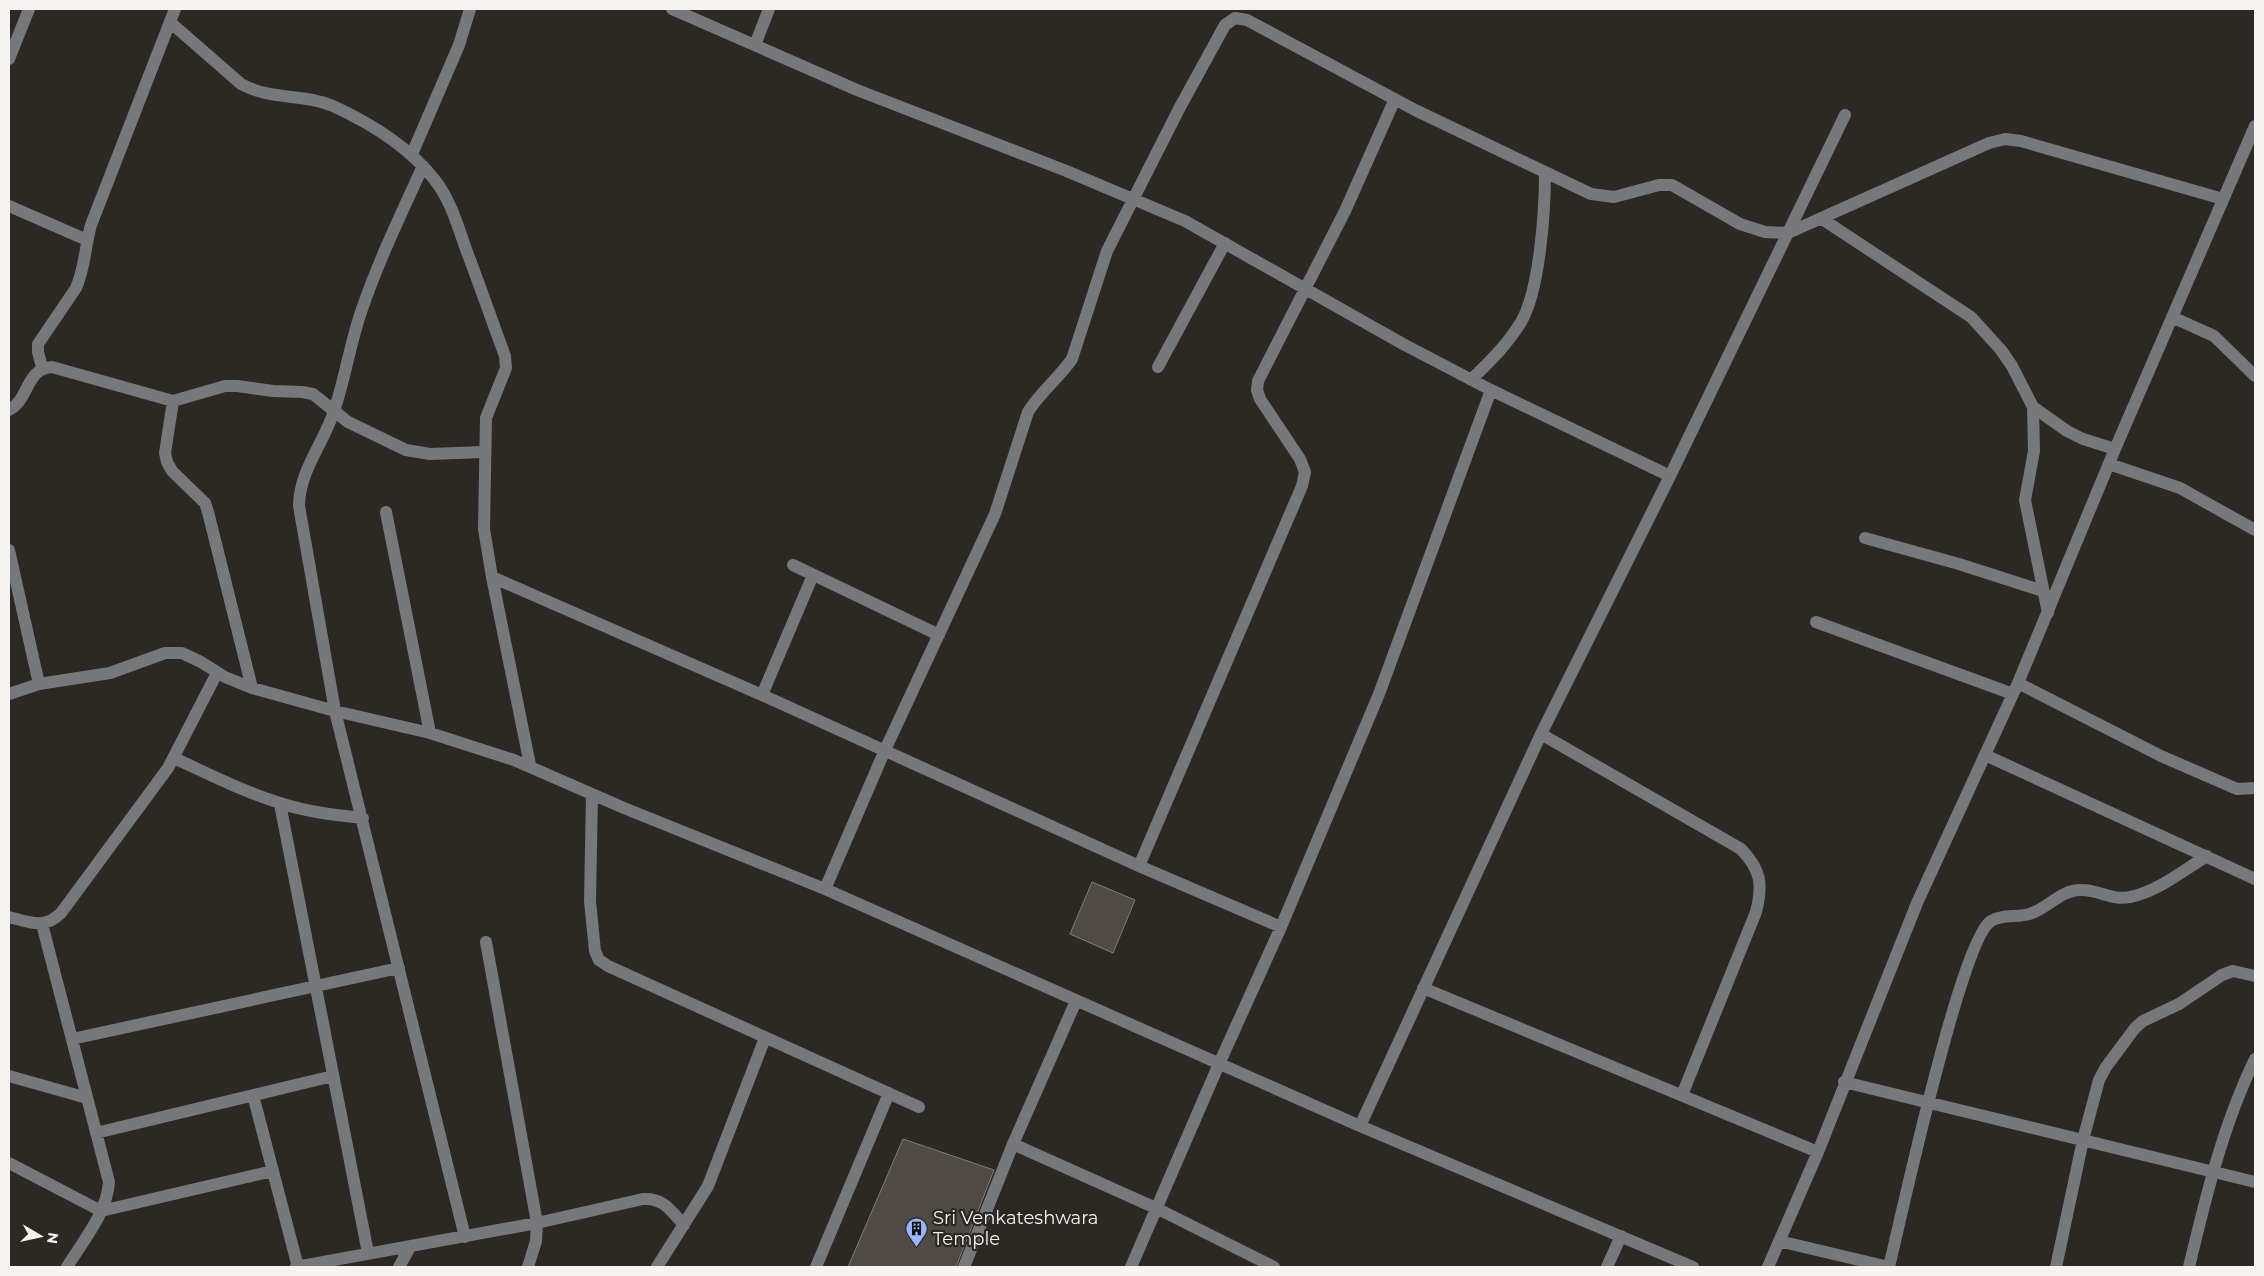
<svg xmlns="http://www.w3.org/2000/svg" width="2264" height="1276" font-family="Montserrat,sans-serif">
<rect width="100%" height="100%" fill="#2c2824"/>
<path fill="#4f4a46" stroke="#817c78" d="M1092,882l43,18 -22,53 -43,-19z
M903,1139l91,31 -38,97h-108z"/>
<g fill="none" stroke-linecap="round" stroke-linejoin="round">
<path stroke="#77787b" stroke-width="12" d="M672,9l185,81 207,80 121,51 218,123 88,46 179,86
M170,22l71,62c31,17 62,9 92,22 37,17 76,41 101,73 17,21 24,48 33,73 13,34 25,69 38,104l1,12 -20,50 -2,111 8,48 38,188
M755,45l14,-36
M9,59l20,-50
M412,154l47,-109 11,-36
M423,166c-22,48 -45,96 -62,146 -11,32 -16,67 -27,99 -10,32 -35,60 -35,95l36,205 130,526
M9,206l78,34
M1822,219l149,98 30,33 11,16 21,41 1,44 -9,49 23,113
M2172,317l42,19 41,40
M42,367l-4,-15v-8l38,-56c9,-20 9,-42 15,-63l84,-216
M1158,367l67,-124
M1471,380c18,-18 37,-36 50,-58 19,-32 24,-112 24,-150
M173,401l-8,52 2,9 5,9 33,32 3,9 44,176
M2033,407l34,24 16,8 32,10
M9,410c20,-10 17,-42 43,-43l121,34 52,-15h12l36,5 29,1 11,2 35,28 58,28 24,4 54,-2
M2109,464l71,24 75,42
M386,512l44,221
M1865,538l94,26 84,27
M9,550l30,134
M793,565l146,70
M492,577l270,118 377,171 142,61 98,-233 112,-304
M1816,622l197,72
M2018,683l143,73 76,33 18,-1
M9,694l30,-10 71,-11 55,-20h17l19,9 24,15 27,11 83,23 95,22 84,27 110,48 201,81 535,237 333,141
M762,695l51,-120
M1541,734l200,115c20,21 22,35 15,63l-74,183
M1985,755l270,124
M174,758c35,16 70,34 106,45 27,9 55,12 83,15
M592,794l-2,107 5,50 4,9 9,6 311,141
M280,804l88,449
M1139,866l163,-380 3,-14 -5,-13 -40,-60 -3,-9 1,-9 87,-170 50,-112
M825,889l60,-139 110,-236 33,-102c12,-20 31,-34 44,-53l35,-108 73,-144 45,-82 10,-7 12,2 168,90 176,84 23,3 45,-12h13l68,39 25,8 23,1 201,-90 16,-4 16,2 202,58
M9,917c20,5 35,13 52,-4l107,-145 49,-95
M42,924l67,258c-2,31 -26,59 -42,85
M486,942l51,281 -1,18 -8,26
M1423,988l395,164
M72,1039l327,-71
M9,1076l78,22
M1844,1082l411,100
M253,1095l45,172
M1360,1126l181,-392 129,-258 175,-361
M96,1133l237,-57
M1013,1144l145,65 116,58
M9,1163l92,48 172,-40
M1779,1241l110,26
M296,1267l241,-44 106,-24c21,-1 27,11 41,26
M399,1267l11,-20
M657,1267l51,-81 57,-148
M816,1267l73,-174
M964,1267l49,-123 63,-143
M1131,1267l88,-203 62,-137
M1607,1267l14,-31
M1768,1267l50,-115 99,-249 101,-220 97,-234 140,-323
M1889,1267c12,-49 72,-328 102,-346 11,-7 28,-3 41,-8 17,-6 30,-24 50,-23 17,0 31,11 48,7 27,-5 54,-27 77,-41
M2056,1267l27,-127 16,-60 7,-13 29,-39 8,-7 36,-17 43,-29 11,-4 22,5
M2189,1267c17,-71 34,-142 66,-208"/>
</g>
<defs>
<symbol id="building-pin" viewBox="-11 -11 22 30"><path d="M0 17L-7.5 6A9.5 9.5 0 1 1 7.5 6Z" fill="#98b5fd" stroke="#2c2824"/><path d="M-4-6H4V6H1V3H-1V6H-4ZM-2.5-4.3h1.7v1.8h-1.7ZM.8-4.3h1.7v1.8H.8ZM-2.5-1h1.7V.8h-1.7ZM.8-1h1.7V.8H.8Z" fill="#111"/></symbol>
</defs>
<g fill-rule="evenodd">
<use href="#building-pin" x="904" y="1216" width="25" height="34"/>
</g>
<g text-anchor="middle" stroke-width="4.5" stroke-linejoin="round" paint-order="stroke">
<g font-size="18" fill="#f6f3f0" stroke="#2c2824" text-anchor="start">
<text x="933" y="1224">Sri Venkateshwara<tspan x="933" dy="21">Temple</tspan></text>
</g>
</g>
<rect width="2264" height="1276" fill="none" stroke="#f6f3f0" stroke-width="20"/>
<g transform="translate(40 1236) rotate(99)" stroke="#2c2824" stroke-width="4" paint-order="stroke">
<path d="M0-4L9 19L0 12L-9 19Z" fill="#f6f3f0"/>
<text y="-8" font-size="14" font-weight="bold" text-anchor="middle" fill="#f6f3f0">N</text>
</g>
</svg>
